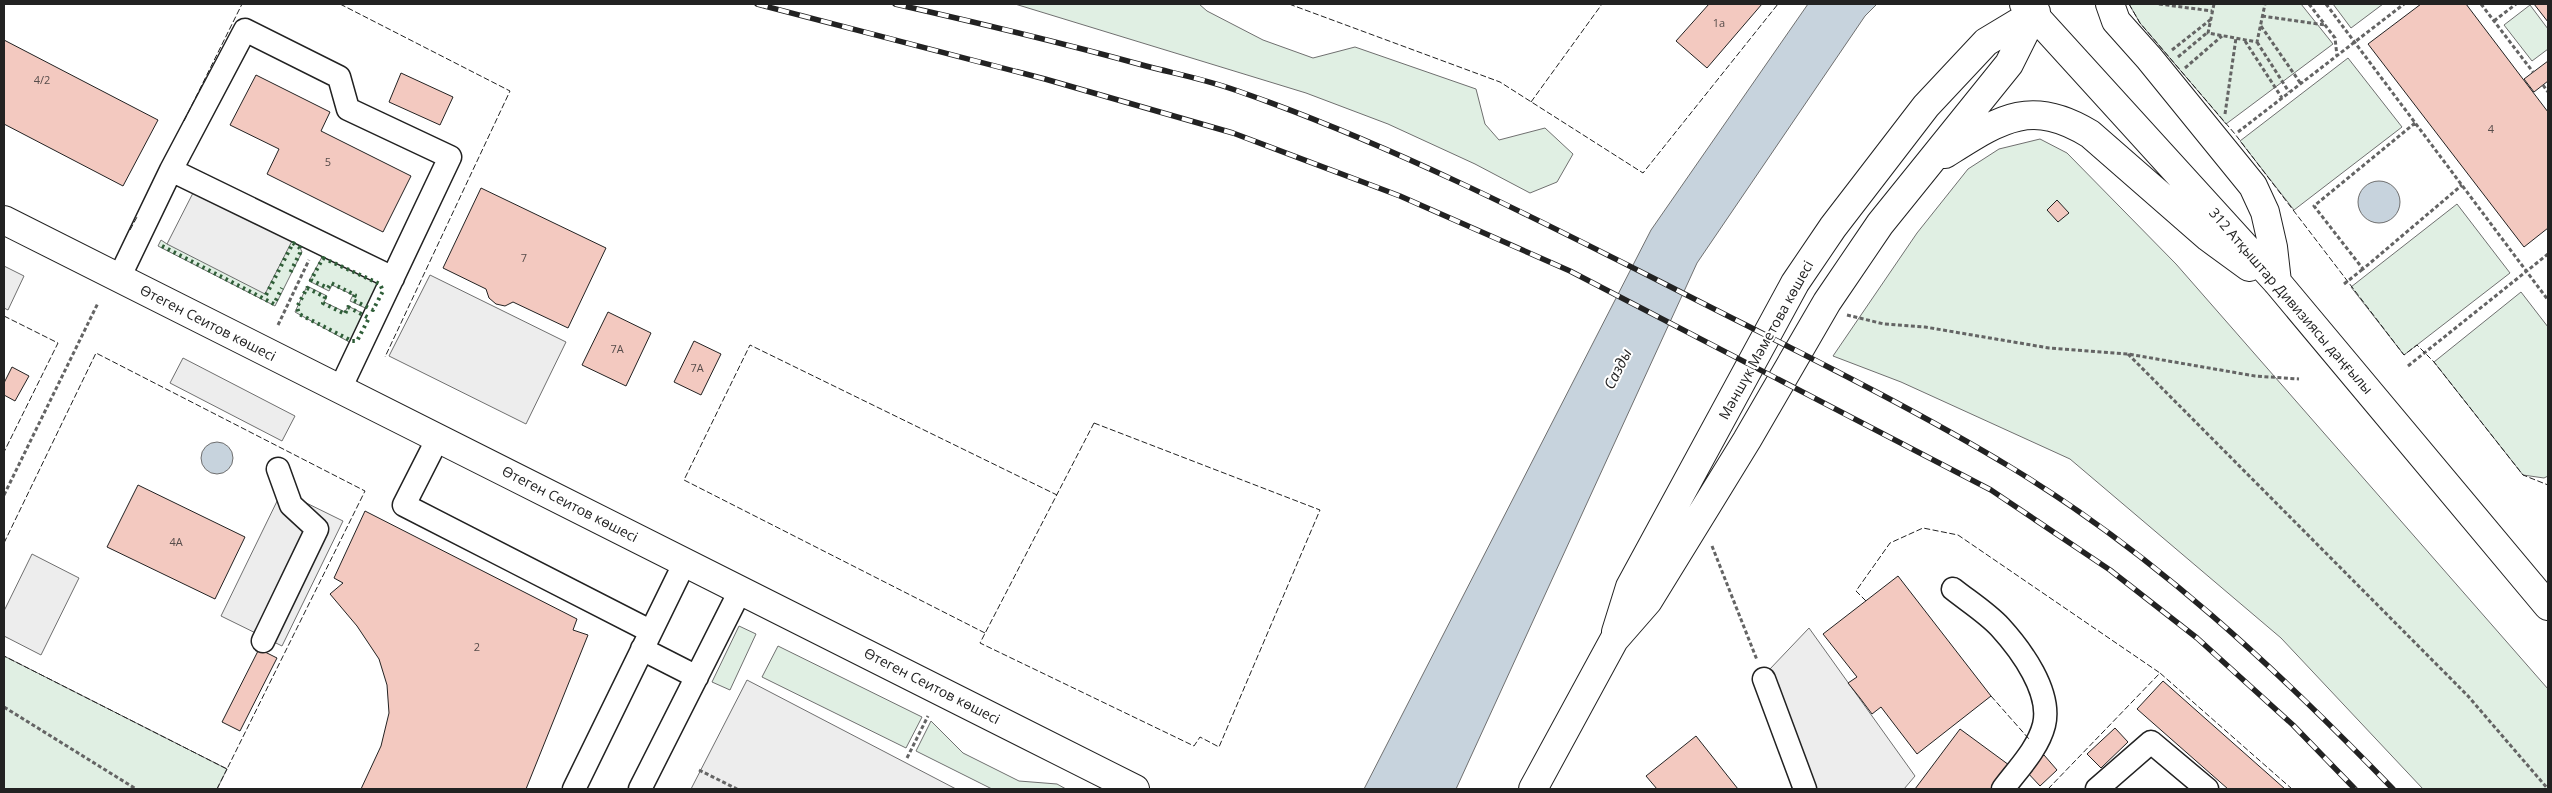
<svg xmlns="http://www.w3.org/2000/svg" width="2552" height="793" font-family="'Open Sans',sans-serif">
<rect width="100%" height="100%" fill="#fff"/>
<path fill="#e0efe3" stroke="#6f6f6f" d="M1015,4h184l8,7 56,29 50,18 42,-11 121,42 9,35 14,16 46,-12 28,26 -16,28 -27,11 -55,-29 -87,-40 -82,-31z
M2129,4h172l32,40 -107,80 -86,-101z
M2333,4h50l-32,24z
M2530,5l18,24v20l-16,12 -28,-36z
M2348,58l54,69 -108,83 -54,-69z
M2040,139l27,14 109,111 372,425v100h-125l-142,-151 -211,-179 -169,-77 -68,-26 84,-123 51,-64 31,-20z
M2457,204l53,69 -106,82 -53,-68z
M161,240l6,4 125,-3 6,2 4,9 -27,54 -117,-60z
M322,257h5l54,26 -7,29 -24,-11 3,-6 -21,-10 -3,6 -20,-10z
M307,286l20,10 -3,6 21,10 3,-6 24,12 -21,25 -56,-31z
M2521,292l27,35v149l-4,2 -21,-3 -89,-113z
M739,626l17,8 -26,56 -18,-8z
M778,646l144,71 -16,31 -144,-71z
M4,656l223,113 -10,20h-213z
M931,721l32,32 56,28 38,3 9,5h-74l-76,-38z"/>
<path fill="#ededed" stroke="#6f6f6f" d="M194,191l98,50 -27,53 -98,-50z
M4,266l20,10 -16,34 -4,-2z
M430,275l136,67 -40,82 -137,-68z
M183,358l112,58 -13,25 -112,-58z
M282,491l61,30 -61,125 -61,-30z
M32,554l47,24 -38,77 -37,-19v-25z
M1809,628l106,148 -11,13h-92l-43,-119z
M747,680l209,109h-265z"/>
<path fill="#c7d3dd" stroke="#6f6f6f" d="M1808,4h69l-12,12 -168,247 -241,526h-92l287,-559z
M2358 202a21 21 0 1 1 42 0a21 21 0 1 1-42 0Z
M201 458a16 16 0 1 1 32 0a16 16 0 1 1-32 0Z"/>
<path fill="#f3c9c0" stroke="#222" d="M1709,4h53l-55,64 -31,-27z
M2421,4h45l82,108v116l-24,19 -156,-203z
M2534,4h14v18z
M4,40l154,80 -35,66 -119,-62z
M2548,61v20l-14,11 -10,-13z
M401,73l52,24 -13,28 -51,-23z
M256,75l74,37 -9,19 90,45 -28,56 -116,-58 12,-25 -49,-24z
M481,188l125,60 -38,80 -55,-26 -8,4 -9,-2 -7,-6 -3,-9 -43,-21z
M2057,200l12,13 -11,9 -11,-12z
M608,312l43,21 -25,53 -44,-21z
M694,341l27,13 -20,41 -27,-13z
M12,367l17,9 -14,25 -11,-6v-12z
M138,485l107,52 -30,62 -108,-52z
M365,511l212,108 -4,11 15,5 -62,154h-165l20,-43 8,-33 -2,-28 -8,-26 -22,-33 -27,-32 13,-11 -9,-5z
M1898,576l93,120 -74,58 -36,-47 -9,7 -12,-16 -12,-15 9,-6 -34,-43z
M259,649l18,9 -37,73 -18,-9z
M2163,681l122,108h-57l-91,-80z
M2115,728l13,14 -27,26 -14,-14z
M1960,729l49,36 -18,24h-76z
M1696,736l42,53h-81l-11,-13z
M2044,755l13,15 -17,16 -14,-15z"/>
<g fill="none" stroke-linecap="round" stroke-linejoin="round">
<defs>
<path id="minor" d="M171,170l222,108
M119,278l52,-108 74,-140 94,47 9,32 102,48 -110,232
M438,438l-34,67 246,126
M1953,589c15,12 34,24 47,38 21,23 52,65 44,98 -6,24 -27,45 -41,64
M263,641l54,-112 -26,-24 -13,-36
M642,649l55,28
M1764,679l41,110
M574,789l111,-227
M640,789l101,-200
M2097,789l54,-47 56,47"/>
<path id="major" d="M2024,4l253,278 271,324
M2110,4l6,17 33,37 104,128 12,26 8,35 4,35
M1945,154c54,-34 85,-57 145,-20l118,103 41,30
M4,220l1131,569
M1616,632l14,-45 165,-304 38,-56 93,-121 60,-64 50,-30
M1533,789l81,-149 34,-39 99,-161 80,-138 53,-78 129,-160 25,-50"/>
</defs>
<use href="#minor" stroke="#222" stroke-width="25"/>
<use href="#major" stroke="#222" stroke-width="30"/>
<path stroke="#646464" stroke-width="3" stroke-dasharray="4 2.5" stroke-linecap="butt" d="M2159,4l53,7
M2214,4l-6,29 49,9 8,-38
M2309,4l26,34 2,18
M2326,4l222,296
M2481,4l52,68
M2262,16l63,9
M2494,21l22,-17
M2261,26l40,58
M2245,41l37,57
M2257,42l32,50
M2172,50l38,-30
M2178,57l30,-25
M2185,68l37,-32
M2543,85l5,7
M2225,114l11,-76
M2415,123l-101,83 49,63 99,-84
M2238,132l166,-128
M2344,284l19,-15
M1847,315l37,9 41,3 124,21 79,6 127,22 44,3
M278,325l31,-65
M2128,354l340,342 80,93
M2408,366l140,-112
M4,495l94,-192
M1712,546l45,114
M4,707l132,82
M907,758l21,-42
M699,770l38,19"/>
<use href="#minor" stroke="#fff" stroke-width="22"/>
<use href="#major" stroke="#fff" stroke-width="28"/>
<defs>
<path id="rail" d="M757,4l288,75 188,54 167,63 170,75 421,219 119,80 87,68 96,87 62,64
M895,4c84,19 168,39 251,62 31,8 62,14 92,25 149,52 291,124 431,195 115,59 232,115 343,182 142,86 266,202 381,321"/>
</defs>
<use href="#rail" stroke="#222" stroke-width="5.5"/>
<use href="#rail" stroke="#fff" stroke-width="4" stroke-dasharray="11" stroke-linecap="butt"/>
<path stroke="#2f5e38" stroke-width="4" stroke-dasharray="2.5 4" stroke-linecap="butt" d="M162,246l112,58 8,-16
M323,258l57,26 3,7 -10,19 -20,-10 2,-5 -24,-12 -3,5 -17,-8z
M307,288l18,9 -2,6 22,11 3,-7 21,11 -12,23h-5l-53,-27 -2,-7z
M266,295l27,-52 7,5v5l-10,20"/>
<path stroke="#222" stroke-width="1" stroke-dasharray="6 2.5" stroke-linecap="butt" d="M340,4l170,87 -125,266
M1289,4l211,78 143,91 135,-169
M2129,4l11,19 95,111 169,221 13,-10 17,17 89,113 25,10
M1531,102l71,-98
M184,121l58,-117
M130,230l7,-13
M4,316l54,27 -54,109
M1094,423l226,87 -101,237 -19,-10 -6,9 -214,-103z
M4,543l92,-190 269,138 -138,278 -223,-113
M1866,601l-10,-10 34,-48 33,-15 35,7 202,138
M985,633l-301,-153 66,-135 307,150
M1991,696l38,43
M217,789l10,-20
M2048,789l112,-116 132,116"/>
</g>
<g text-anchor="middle" stroke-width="4" stroke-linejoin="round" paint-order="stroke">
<g font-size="11" fill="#564c4a">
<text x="1719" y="27">1а</text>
<text x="42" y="84">4/2</text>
<text x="2491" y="133">4</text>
<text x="328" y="166">5</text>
<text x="524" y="262">7</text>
<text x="617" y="353">7А</text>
<text x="697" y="372">7А</text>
<text x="176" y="546">4А</text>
<text x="477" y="651">2</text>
</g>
<g font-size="14" fill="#222" stroke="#fff">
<text transform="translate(2291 301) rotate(49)" y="5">312 Атқыштар Дивизиясы даңғылы</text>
<text transform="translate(208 323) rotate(27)" y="5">Өтеген Сеитов көшесі</text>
<text transform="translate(1766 340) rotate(-61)" y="5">Мәншүк Мәметова көшесі</text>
<text transform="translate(570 504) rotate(27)" y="5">Өтеген Сеитов көшесі</text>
<text transform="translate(932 686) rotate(27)" y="5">Өтеген Сеитов көшесі</text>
</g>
<g font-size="15" font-style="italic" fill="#222" stroke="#fff">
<text transform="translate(1618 369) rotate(-63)" y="5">Сазды</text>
</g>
</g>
<rect width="2552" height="793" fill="none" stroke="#222222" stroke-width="10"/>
</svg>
